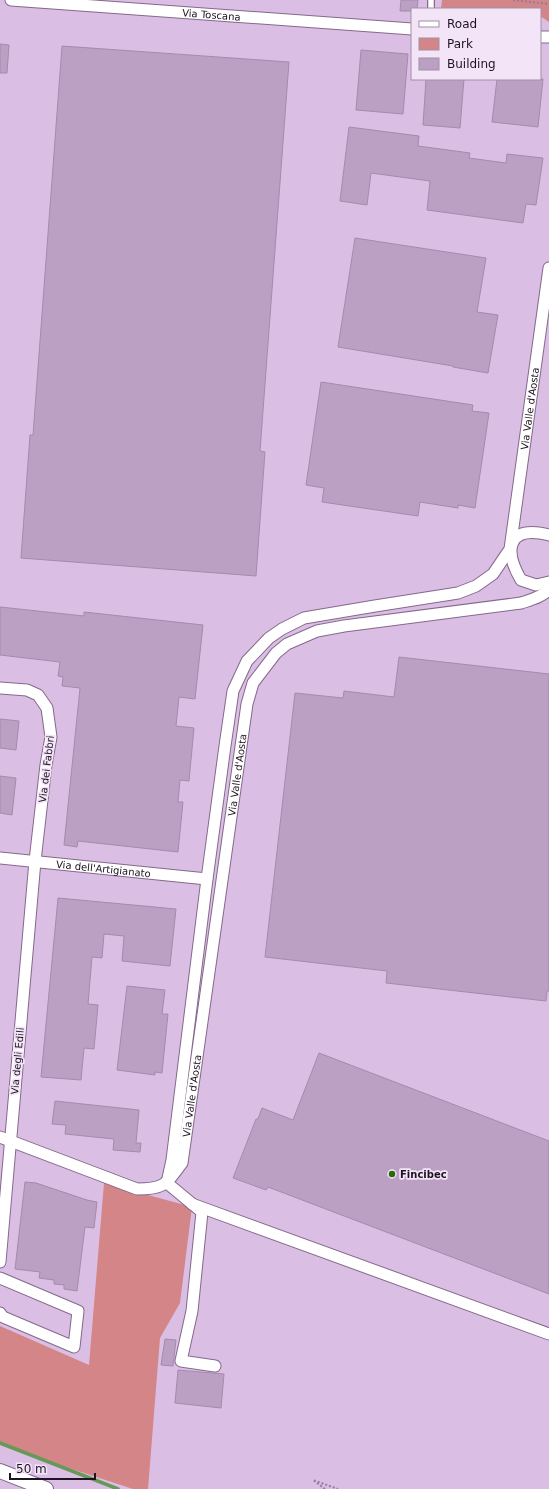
<svg xmlns="http://www.w3.org/2000/svg" width="549" height="1489" font-family="'DejaVu Sans',sans-serif">
<rect width="100%" height="100%" fill="#dbbee3"/>
<path fill="#d48587" d="M442,0h107v22l-9,-6v-7h-99z
M104,1183l88,24 -12,96 -20,35 -12,151h-15l-107,-35 -26,-12v-116l89,39z"/>
<g fill="none" stroke-linecap="round" stroke-linejoin="round">
<path stroke="#669857" stroke-width="3.5" d="M0,1443l118,46"/>
</g>
<path fill="#bca0c4" stroke="#a68aad" d="M401,0h17l-1,9h-5v2h-12z
M0,44l9,1 -2,28h-7z
M62,46l227,16 -29,389 5,1 -9,124 -235,-18 9,-123h3z
M361,50l47,4 -5,60 -47,-4z
M426,79h38l-4,49 -37,-3z
M497,79h46l-5,48 -46,-5z
M349,127l70,9 -1,10 52,7 -1,5 37,5 1,-9 36,4 -7,47 -10,-1 -3,19 -96,-13 3,-29 -59,-8 -4,32 -27,-4z
M355,238l131,20 -9,54 21,3 -10,58 -35,-6v-1l-115,-19z
M321,382l152,23 -1,6 17,2 -14,95 -17,-3v3l-38,-6 -2,14 -96,-14 2,-14 -18,-3z
M0,607l84,9v-4l119,13 -8,74 -16,-2 -3,29 18,2 -5,53 -9,-1 -2,22h5l-5,50 -100,-11 -1,6 -13,-2 16,-157 -18,-2 1,-9 -5,-1 2,-14 -60,-7z
M399,657l150,17v317h-2l-1,10 -160,-18 1,-12 -122,-14 30,-264 48,5 1,-7 50,6z
M0,719l19,2 -3,29 -16,-2z
M0,776l16,2 -4,37 -12,-2z
M58,898l118,11 -6,57 -48,-5 2,-25 -20,-2 -2,24 -10,-1 -4,47 10,1 -4,44 -10,-1 -3,32 -40,-3z
M127,986l38,4 -3,24h6l-6,59 -7,-1v3l-38,-5z
M319,1053l230,88v153l-281,-107 -2,3 -33,-12 23,-59h2l4,-11 31,12z
M55,1101l84,9 -3,33h5l-1,9 -27,-2 1,-11 -49,-5 1,-9 -14,-1z
M25,1182l11,1 51,17 10,2 -3,26 -9,-1 -8,64 -13,-2v-4l-10,-1v-4l-15,-2 1,-6 -25,-3z
M165,1339l11,1 -3,26 -12,-1z
M178,1370l46,4 -3,34 -46,-5z"/>
<g fill="none" stroke-linecap="round" stroke-linejoin="round">
<defs>
<path id="service" d="M431,9v-9"/>
<g id="minor">
<path id="s1" d="M11,0l401,29"/>
<path d="M540,37h9"/>
<path d="M549,535c-41,-10 -46,14 -28,45l15,5 13,-3"/>
<path d="M0,688l27,2 11,5 9,13 4,29 -5,28 -11,96 -35,401"/>
<path id="s2" d="M0,858l207,21"/>
<path id="s3" d="M0,1137l137,52c28,0 29,-5 45,-26l65,-459 6,-21 23,-30 11,-9 30,-13 27,-5 177,-23c9,-3 22,-6 28,-14"/>
<path id="s4" d="M167,1183l5,-23 35,-281 18,-133 8,-55 14,-30 22,-23 13,-9 22,-11 71,-12 83,-13 18,-7 17,-12 17,-25 39,-281"/>
<path d="M167,1183l35,29 -10,99 -11,50 34,5"/>
<path d="M192,1204l357,130"/>
<path d="M0,1278l78,33 -4,36 -71,-30 -3,-4"/>
</g>
<path id="tertiary" d="M0,1471l46,18"/>
</defs>
<use href="#service" stroke="#84698c" stroke-width="8"/>
<use href="#minor" stroke="#84698c" stroke-width="13"/>
<use href="#tertiary" stroke="#84698c" stroke-width="16"/>
<path stroke="#937d99" stroke-width="2" stroke-dasharray="2 2" stroke-linecap="butt" d="M513,0l36,4
M325,1489l-12,-9 25,9"/>
<use href="#service" stroke="#fff" stroke-width="5.5"/>
<use href="#minor" stroke="#fff" stroke-width="11"/>
<use href="#tertiary" stroke="#fff" stroke-width="14"/>
</g>
<circle fill="#276c05" stroke="#f3e4f8" stroke-width="1.5" cx="392" cy="1174" r="4"/>
<g text-anchor="middle" stroke-width="3.5" stroke-linejoin="round" paint-order="stroke">
<g font-size="10" fill="#1e1421" stroke="#f3e4f8">
<text dy="4" stroke="none"><textPath href="#s1" startOffset="201">Via Toscana</textPath></text>
<text dy="4" stroke="none"><textPath href="#s4" startOffset="970">Via Valle d'Aosta</textPath></text>
<text transform="translate(46 769) rotate(-83)" y="4">Via dei Fabbri</text>
<text dy="4" stroke="none"><textPath href="#s3" startOffset="594">Via Valle d'Aosta</textPath></text>
<text dy="4" stroke="none"><textPath href="#s2" startOffset="104">Via dell'Artigianato</textPath></text>
<text transform="translate(17 1061) rotate(-85)" y="4">Via degli Edili</text>
<text dy="4" stroke="none"><textPath href="#s3" startOffset="270">Via Valle d'Aosta</textPath></text>
</g>
<g font-size="10" font-weight="bold" fill="#1e1421" stroke="#f3e4f8" text-anchor="start">
<text x="400" y="1178">Fincibec</text>
</g>
</g>
<rect x="411" y="8" width="130" height="72" fill="#f3e4f8" stroke="#9e91a2"/>
<rect x="419" y="21" width="20" height="6" fill="#ffffff" stroke="#9e91a2"/>
<text x="447" y="28" font-size="12" fill="#1e1421">Road</text>
<rect x="419" y="38" width="20" height="12" fill="#d48587" stroke="#9e91a2"/>
<text x="447" y="48" font-size="12" fill="#1e1421">Park</text>
<rect x="419" y="58" width="20" height="12" fill="#bca0c4" stroke="#9e91a2"/>
<text x="447" y="68" font-size="12" fill="#1e1421">Building</text>
<path d="M10 1473v6h85v-6" fill="none" stroke="#1e1421" stroke-width="2"/>
<text x="16" y="1473" font-size="12" fill="#1e1421" stroke="#f3e4f8" stroke-width="3" paint-order="stroke">50 m</text>
</svg>
